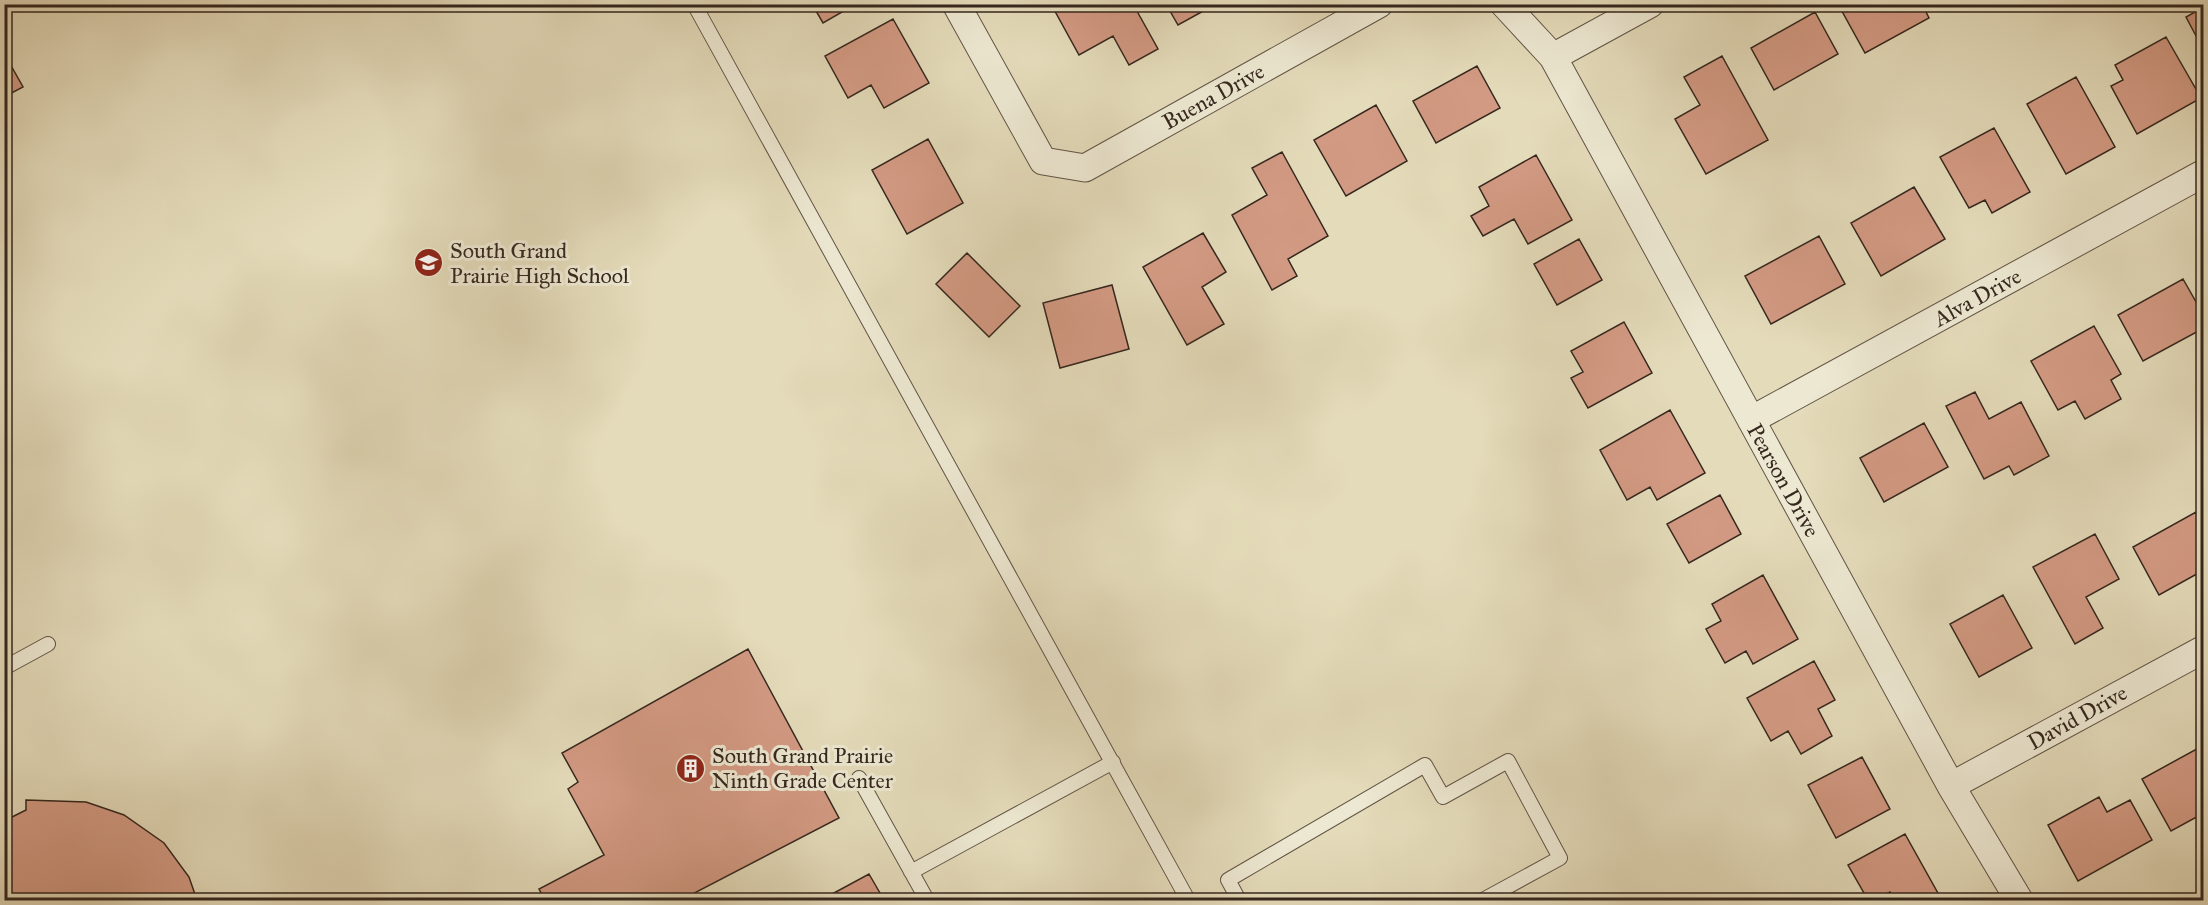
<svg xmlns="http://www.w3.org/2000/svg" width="2208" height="905" font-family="'IM FELL Great Primer',serif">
<rect width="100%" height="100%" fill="#e4dbba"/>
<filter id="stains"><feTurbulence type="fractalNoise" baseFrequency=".00333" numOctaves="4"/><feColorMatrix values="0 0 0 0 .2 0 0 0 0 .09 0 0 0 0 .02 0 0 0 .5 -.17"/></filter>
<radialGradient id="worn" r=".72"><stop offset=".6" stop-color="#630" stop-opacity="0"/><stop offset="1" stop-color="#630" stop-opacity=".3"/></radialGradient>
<path fill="#d39a83" stroke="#35271e" stroke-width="1.5" d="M812,4h44l-33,19z
M1051,4h82l25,45 -29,16 -16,-29 -34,19z
M1166,4h50l-38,21z
M1838,4h84l7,14 -64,35z
M2204,7v44l-18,-34z
M1815,12l23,42 -64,36 -23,-42z
M893,19l36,64 -45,25 -13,-23 -23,13 -23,-42z
M2166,37l35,61 -64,36 -26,-48 12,-6 -8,-15z
M4,53l19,34 -19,10z
M1722,56l46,84 -62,34 -31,-55 25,-14 -16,-28z
M1477,66l23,42 -64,35 -23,-42z
M2076,77l39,70 -49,27 -39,-70z
M1376,105l31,56 -61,35 -32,-56z
M1994,128l36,64 -38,21 -7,-13 -16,8 -29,-51z
M928,139l35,64 -56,31 -35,-64z
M1282,152l46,84 -40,23 9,17 -25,14 -40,-75 35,-20 -15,-27z
M1536,155l36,65 -44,24 -14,-25 -31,17 -12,-20 18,-10 -10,-19z
M1914,187l31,52 -64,37 -30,-53z
M1203,233l23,39 -24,15 22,37 -37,21 -44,-78z
M1819,236l26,48 -74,40 -26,-48z
M1579,239l23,41 -45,25 -23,-41z
M967,253l53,53 -31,31 -53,-53z
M2183,279l21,37v12l-61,33 -25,-46z
M1112,285l17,64 -69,19 -17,-65z
M1624,322l28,51 -64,35 -17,-30 12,-6 -12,-21z
M2094,326l27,48 -10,6 10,19 -36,20 -10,-18 -17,9 -27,-49z
M1975,392l14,27 32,-17 28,54 -35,19 -5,-9 -25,13 -38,-73z
M1670,410l35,63 -48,27 -7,-13 -23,13 -27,-50z
M1924,423l24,44 -64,35 -24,-44z
M1720,495l21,39 -52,29 -22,-39z
M2196,512l8,14v44l-45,25 -26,-48z
M2095,534l24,45 -33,18 17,31 -28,16 -42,-77z
M1763,575l35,64 -45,25 -7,-13 -21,12 -19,-34 15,-8 -9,-17z
M2003,595l29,53 -53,29 -29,-53z
M748,649l91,169 -158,82h-136l-6,-11 65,-34 -36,-66 10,-7 -16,-29z
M1814,661l21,39 -17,9 14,27 -31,18 -13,-23 -17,10 -24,-43z
M2204,745v72l-2,-3 -31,17 -29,-52z
M1862,757l28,52 -54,29 -28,-53z
M2099,797l8,15 23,-12 22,40 -74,41 -30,-56z
M26,800l60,2 38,13 40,28 25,34 8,23h-193v-79l22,-11z
M1905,834l34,61 -9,5h-36l-4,-8 -16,8h-6l-20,-35z
M869,874l15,26h-63z"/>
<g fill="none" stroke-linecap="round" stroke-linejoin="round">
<defs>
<path id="service" d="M694,4l494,896
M4,668l44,-24
M859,778l68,122
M911,872l202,-110
M1239,900l-11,-20 197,-115 18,32 65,-36 52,97 -77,42"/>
<path id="minor" d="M956,4l87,157 42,7 294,-164
M1504,4l49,53 398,729 68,114
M1553,57l97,-53
M1751,420l453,-247
M1951,786l253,-137"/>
</defs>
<use href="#service" stroke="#615445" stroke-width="16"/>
<use href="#minor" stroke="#615445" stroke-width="29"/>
<use href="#service" stroke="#ede8d2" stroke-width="14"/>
<use href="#minor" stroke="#ede8d2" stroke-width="27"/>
</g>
<defs>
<symbol id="school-disc" viewBox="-11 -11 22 22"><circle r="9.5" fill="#8f2418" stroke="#ede8d2"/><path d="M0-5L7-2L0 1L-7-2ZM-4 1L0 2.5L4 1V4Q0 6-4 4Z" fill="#fff"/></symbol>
<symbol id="building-disc" viewBox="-11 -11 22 22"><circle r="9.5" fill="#8f2418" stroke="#ede8d2"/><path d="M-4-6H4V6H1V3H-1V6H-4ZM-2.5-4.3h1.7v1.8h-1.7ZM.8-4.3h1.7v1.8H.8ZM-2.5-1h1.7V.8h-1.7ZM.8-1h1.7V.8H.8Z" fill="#fff"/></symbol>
</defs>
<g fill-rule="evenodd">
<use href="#school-disc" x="412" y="246" width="33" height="33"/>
<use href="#building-disc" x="674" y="752" width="33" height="33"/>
</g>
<g text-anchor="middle" stroke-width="6" stroke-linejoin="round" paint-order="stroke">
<g font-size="22" fill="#35271e" stroke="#ede8d2">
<text transform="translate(1213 96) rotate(-29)" y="8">Buena Drive</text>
<text transform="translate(1977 297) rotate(-29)" y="8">Alva Drive</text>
<text transform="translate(1784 480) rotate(61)" y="8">Pearson Drive</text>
<text transform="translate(2077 717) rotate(-29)" y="8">David Drive</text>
</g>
<g font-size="22" fill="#35271e" stroke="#ede8d2" text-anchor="start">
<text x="450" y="258">South Grand<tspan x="450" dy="25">Prairie High School</tspan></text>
<text x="712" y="763">South Grand Prairie<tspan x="712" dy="25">Ninth Grade Center</tspan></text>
</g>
</g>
<rect width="2208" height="905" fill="none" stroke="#e4dbba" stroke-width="24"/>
<rect x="6" y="6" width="2196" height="893" fill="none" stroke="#35271e" stroke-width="3"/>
<rect x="12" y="12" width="2184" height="881" fill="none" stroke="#35271e" stroke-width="1.5"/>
<rect width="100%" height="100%" filter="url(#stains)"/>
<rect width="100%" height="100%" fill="url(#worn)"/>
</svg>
